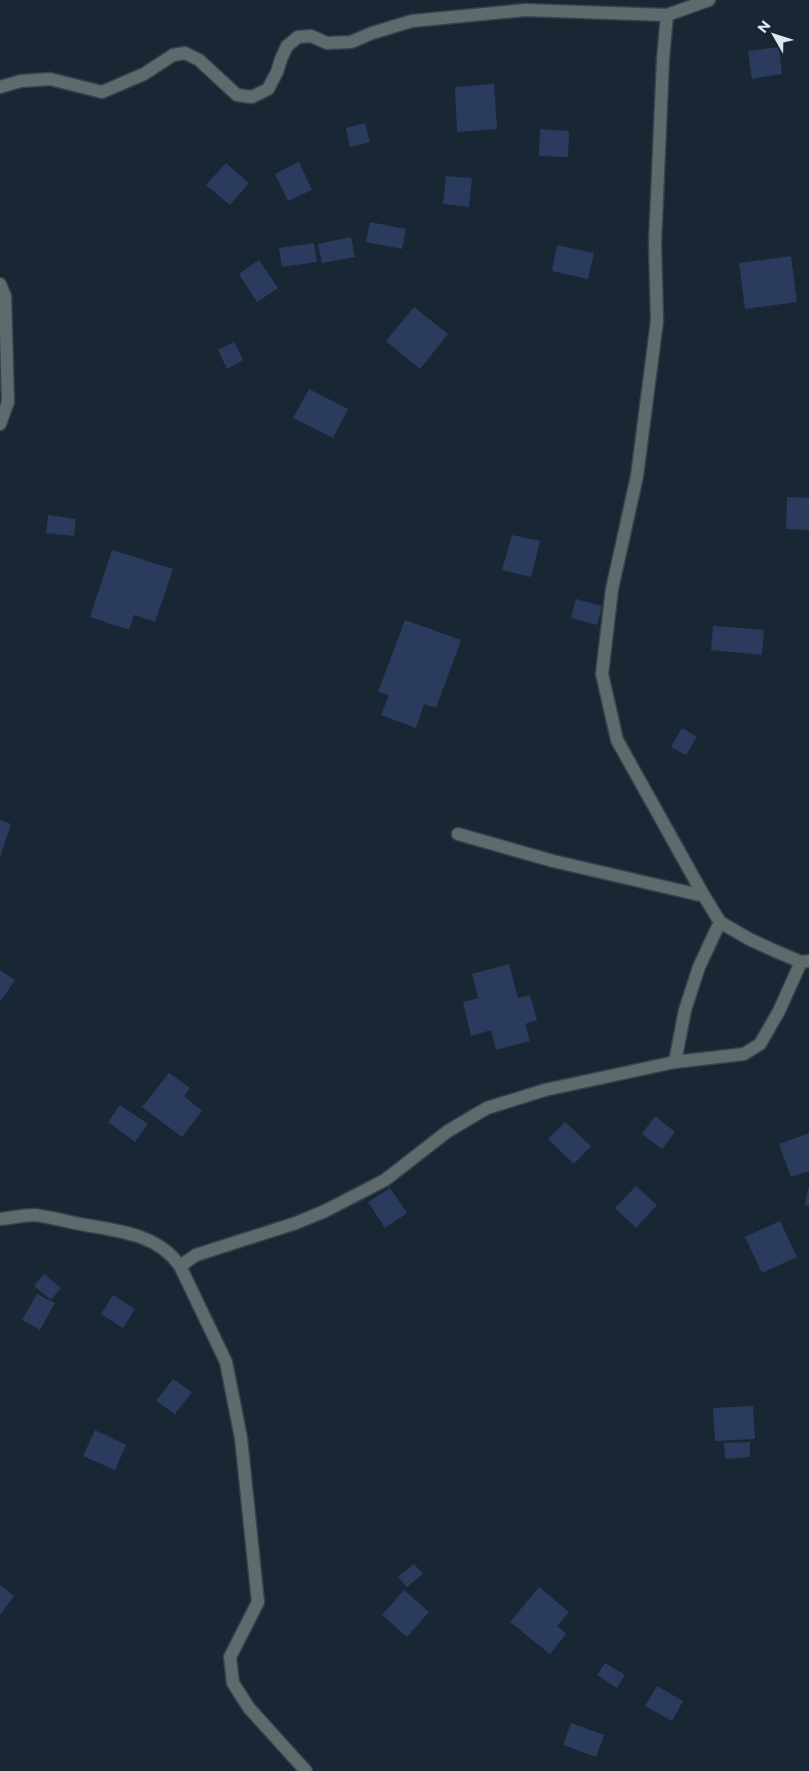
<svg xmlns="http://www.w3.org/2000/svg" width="809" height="1771" font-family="Montserrat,sans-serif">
<rect width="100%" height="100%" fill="#182733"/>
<path fill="#2b3b5d" d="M779,47l3,27 -30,5 -4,-28z
M494,84l3,45 -40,3 -2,-45z
M365,123l5,19 -20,5 -4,-19z
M540,129l29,2 -1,26 -29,-1z
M299,162l13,28 -24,11 -13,-27z
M226,163l23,20 -19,22 -24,-20z
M446,176l26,2 -3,29 -26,-3z
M370,222l36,7 -4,20 -36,-7z
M351,237l4,20 -33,6 -4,-19z
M314,243l3,19 -35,5 -3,-19z
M557,245l37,8 -6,26 -36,-8z
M791,256l6,46 -52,7 -6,-46z
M259,260l19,28 -21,14 -18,-28z
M414,307l34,27 -28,35 -34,-28z
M234,342l9,18 -16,9 -9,-19z
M309,389l39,20 -15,29 -40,-20z
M787,497l22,1v32l-23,-1z
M48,515l28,4 -2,17 -28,-3z
M512,535l28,6 -9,36 -29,-7z
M112,550l61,19 -18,53 -21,-7 -5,15 -39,-13z
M576,599l26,7 -5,19 -26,-7z
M405,620l56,20 -25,68 -12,-4 -8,24 -35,-13 8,-20 -11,-3z
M713,626l51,4 -2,25 -51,-5z
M682,728l15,9 -11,18 -15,-8z
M0,820l11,4 -11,33z
M509,964l9,34 12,-3 7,25 -12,4 5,17 -34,9 -5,-20 -20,6 -8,-34 15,-4 -6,-24z
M0,970l15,10 -15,22z
M169,1073l21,15 -6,8 18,15 -20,26 -40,-30z
M120,1105l28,19 -13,18 -27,-20z
M655,1116l20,16 -13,17 -20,-15z
M565,1122l26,24 -17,18 -26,-25z
M809,1133v38l-18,6 -12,-33z
M636,1186l21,19 -21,23 -21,-20z
M390,1188l17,25 -22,15 -17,-26z
M808,1189h1v17l-4,-1z
M780,1221l17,36 -35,16 -17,-36z
M44,1274l17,14 -10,12 -17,-14z
M37,1294l18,9 -15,27 -18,-10z
M113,1295l22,14 -12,19 -22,-14z
M173,1379l19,13 -17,22 -19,-13z
M753,1406l2,33 -40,2 -2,-33z
M95,1430l31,15 -11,25 -32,-14z
M750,1442v15l-25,2 -1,-16z
M414,1564l9,10 -16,13 -9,-10z
M0,1585l14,11 -14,19z
M539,1587l30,25 -12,14 9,8 -16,20 -40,-32z
M404,1590l25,22 -22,25 -25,-22z
M605,1663l20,12 -8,13 -20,-13z
M657,1686l26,15 -11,20 -27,-15z
M571,1723l33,12 -8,22 -33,-12z"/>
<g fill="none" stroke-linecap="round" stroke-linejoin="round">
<defs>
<path id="minor" d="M667,15l-4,44 -8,184 2,78 -20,155 -25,113 -10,85 15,66 87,156 16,26 29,17 24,11 28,12 8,-1
M0,87l21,-6 29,-2 52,13 42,-18 29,-19 12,-2 14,7 38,35 15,2 16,-8 9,-17 4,-13 6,-13 11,-9 13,-1 16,7 24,-1 21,-9 40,-12 113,-11 142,5 42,-15
M0,284l5,12 3,106 -8,22
M458,834l95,27 151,35
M675,1062l10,-52 14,-43 21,-45
M0,1219c11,-1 24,-4 35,-4 15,2 30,6 45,9 37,7 77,9 100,42l46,96 15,76 17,164 -28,55 3,26 16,25 57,63
M180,1266l16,-11 100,-32 29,-12 60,-31 63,-49 39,-23 58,-18 130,-28 69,-8 16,-10 19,-33 22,-49"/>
</defs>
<use href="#minor" stroke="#34424d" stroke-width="15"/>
<use href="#minor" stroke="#5f6a6d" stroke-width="12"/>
</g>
<g transform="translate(774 35) rotate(309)" stroke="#182733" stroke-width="4" paint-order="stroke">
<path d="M0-4L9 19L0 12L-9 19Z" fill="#dde7ef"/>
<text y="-8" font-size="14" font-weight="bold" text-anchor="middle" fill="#dde7ef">N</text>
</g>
</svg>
